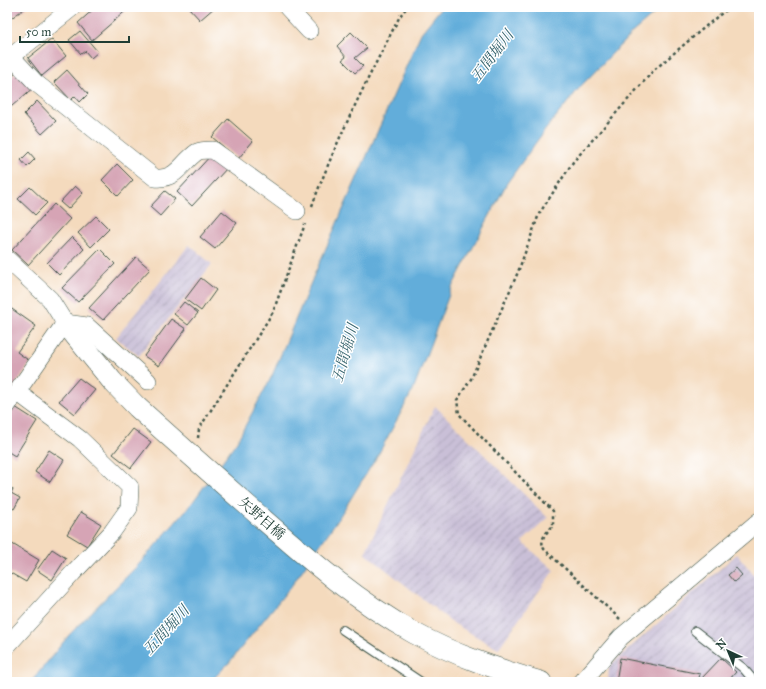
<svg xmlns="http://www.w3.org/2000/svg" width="766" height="689" font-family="'IM FELL Great Primer','Noto Serif JP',serif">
<defs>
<pattern id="industrial-furrows" width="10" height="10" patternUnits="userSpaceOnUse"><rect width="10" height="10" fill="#c9bfd7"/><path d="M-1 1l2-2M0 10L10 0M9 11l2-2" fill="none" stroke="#a39caf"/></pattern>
</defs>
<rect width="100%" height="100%" fill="#fff"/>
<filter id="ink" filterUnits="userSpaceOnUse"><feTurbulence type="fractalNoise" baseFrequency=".025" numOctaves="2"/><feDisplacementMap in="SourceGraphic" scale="8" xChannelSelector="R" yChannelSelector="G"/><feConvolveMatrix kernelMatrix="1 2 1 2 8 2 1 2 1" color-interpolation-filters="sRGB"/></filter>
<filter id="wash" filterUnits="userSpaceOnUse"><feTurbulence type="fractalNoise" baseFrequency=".012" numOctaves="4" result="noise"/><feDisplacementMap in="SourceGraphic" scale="16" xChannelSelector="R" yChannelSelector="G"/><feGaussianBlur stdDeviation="0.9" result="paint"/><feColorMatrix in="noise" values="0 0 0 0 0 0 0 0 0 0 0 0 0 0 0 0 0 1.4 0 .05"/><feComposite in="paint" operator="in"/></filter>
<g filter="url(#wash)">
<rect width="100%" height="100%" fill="#f4dabd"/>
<path fill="url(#industrial-furrows)" d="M189,245l23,19 -73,92 -23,-18z
M435,406l113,112 -26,24 32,28 -56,79 -45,-26 -88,-70z
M737,554l22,27v101h-151l1,-16z"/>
<path fill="#62adda" stroke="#407587" d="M442,7h220l-28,24 -54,56 -38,47 -35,49 -55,104 -39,103 -35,65 -40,64 -46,66 -64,79 -18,18h-179l38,-47 71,-72 52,-60 45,-62 35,-65 43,-103 106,-240z"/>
<g id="blocks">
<path fill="#d6a4b5" d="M7,7h20l-20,14z
M96,7h34l-38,33 -14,-17z
M188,7h27l-15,13z
M299,7h13l-8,6z
M80,31l18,21 -7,6 -6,-7 -4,3 -12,-14z
M351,32l16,16 -12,10 8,8 -8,7 -13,-13 4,-3 -9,-11z
M52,39l14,17 -24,20 -14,-18z
M19,70l15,17 -22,19 -5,-5v-20z
M67,70l21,24 -8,8 -5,-6 -4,4 -17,-18z
M37,101l19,20 -14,13 -18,-20z
M228,119l25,22 -15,18 -26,-22z
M29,152l6,7 -8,8 -6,-7z
M213,153l15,14 -36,39 -15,-14z
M117,164l16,16 -15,16 -16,-16z
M75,186l8,7 -15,16 -8,-7z
M30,187l17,16 -12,12 -17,-16z
M165,191l10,8 -15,17 -10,-9z
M54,204l16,15 -42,46 -16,-15z
M222,211l15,12 -22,26 -15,-12z
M96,216l13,13 -18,18 -13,-14z
M72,237l12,12 -25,26 -12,-12z
M100,249l15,15 -37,38 -16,-14z
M136,257l14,12 -47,51 -14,-12z
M201,278l15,12 -15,21 -16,-12z
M184,302l14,11 -10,12 -14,-11z
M9,307l27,19 -19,26 14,10 -18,26 -6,-4v-74z
M171,319l15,10 -27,37 -15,-10z
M79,378l16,12 -20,24 -16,-13z
M15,407l22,14 -22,35 -8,-5v-32z
M133,429l18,13 -20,26 -18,-14z
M49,450l15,10 -14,22 -15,-10z
M7,486l6,3 -2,4 9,5 -6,11 -7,-3z
M81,512l20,12 -14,22 -20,-12z
M9,542l30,18 -13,22 -19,-11v-26z
M52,549l14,9 -14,22 -15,-10z
M736,568l6,7 -8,7 -6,-7z
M620,658l80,16 -2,8h-82z
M721,658l15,14 -9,10h-22l-4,-3z"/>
</g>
</g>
<g filter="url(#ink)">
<use href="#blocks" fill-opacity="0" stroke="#3f5549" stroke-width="1"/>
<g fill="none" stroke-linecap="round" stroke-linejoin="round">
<defs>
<path id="service" d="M343,630l78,52
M695,631l48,37 12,14"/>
<path id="minor" d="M287,7l22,24
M7,52l29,31 119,95c22,2 26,-15 42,-26 4,-2 11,-2 16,-2l84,61
M7,60l66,-53
M7,259l43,40 15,24 22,3 61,55
M7,406l58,-83
M7,646l66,-73 39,-41 17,-24 1,-21 -50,-48 -63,-47
M582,682l39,-45 138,-116"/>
<path id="tertiary" d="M65,323l47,58 25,26c42,38 84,75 127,113 47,41 94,82 150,113 40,22 83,36 127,49"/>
</defs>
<use href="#service" stroke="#3f5549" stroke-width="10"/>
<use href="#minor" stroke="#3f5549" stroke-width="18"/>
<use href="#tertiary" stroke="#3f5549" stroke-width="22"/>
<path stroke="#3f5549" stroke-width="2.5" stroke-dasharray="3 3" stroke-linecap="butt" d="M312,206c24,-66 56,-128 88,-190l7,-9
M198,438l1,-9 74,-117 32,-88
M620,619l-76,-70c-5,-10 2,-16 9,-23v-15l-94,-97 -2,-14 14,-21 47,-107 21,-58 34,-52 81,-92 64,-54 13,-9"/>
<use href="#service" stroke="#fff" stroke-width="8"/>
<use href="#minor" stroke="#fff" stroke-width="17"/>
<use href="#tertiary" stroke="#fff" stroke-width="21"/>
</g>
</g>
<g text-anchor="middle" stroke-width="3" stroke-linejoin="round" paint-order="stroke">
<g font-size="14" fill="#1f3d34" stroke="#fff">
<text transform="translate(262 518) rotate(41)" y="5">矢野目橋</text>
</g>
<g font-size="15" font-style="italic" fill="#36646e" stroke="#fff">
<text transform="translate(492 56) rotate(-53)" y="5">五間堀川</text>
<text transform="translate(345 353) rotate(-74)" y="5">五間堀川</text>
<text transform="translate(166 630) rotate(-48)" y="5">五間堀川</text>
</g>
</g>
<rect width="766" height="689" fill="none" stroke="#fff" stroke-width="24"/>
<g transform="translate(728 651) rotate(316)" stroke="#ffffff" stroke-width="3" paint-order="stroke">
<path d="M0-3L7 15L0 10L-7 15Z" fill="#1f3d34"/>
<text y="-6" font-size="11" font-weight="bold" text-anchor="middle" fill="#1f3d34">N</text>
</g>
<path d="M20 36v6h109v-6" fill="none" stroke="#1f3d34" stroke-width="2"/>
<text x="26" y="36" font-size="12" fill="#1f3d34" stroke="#ffffff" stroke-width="3" paint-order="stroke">50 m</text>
</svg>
